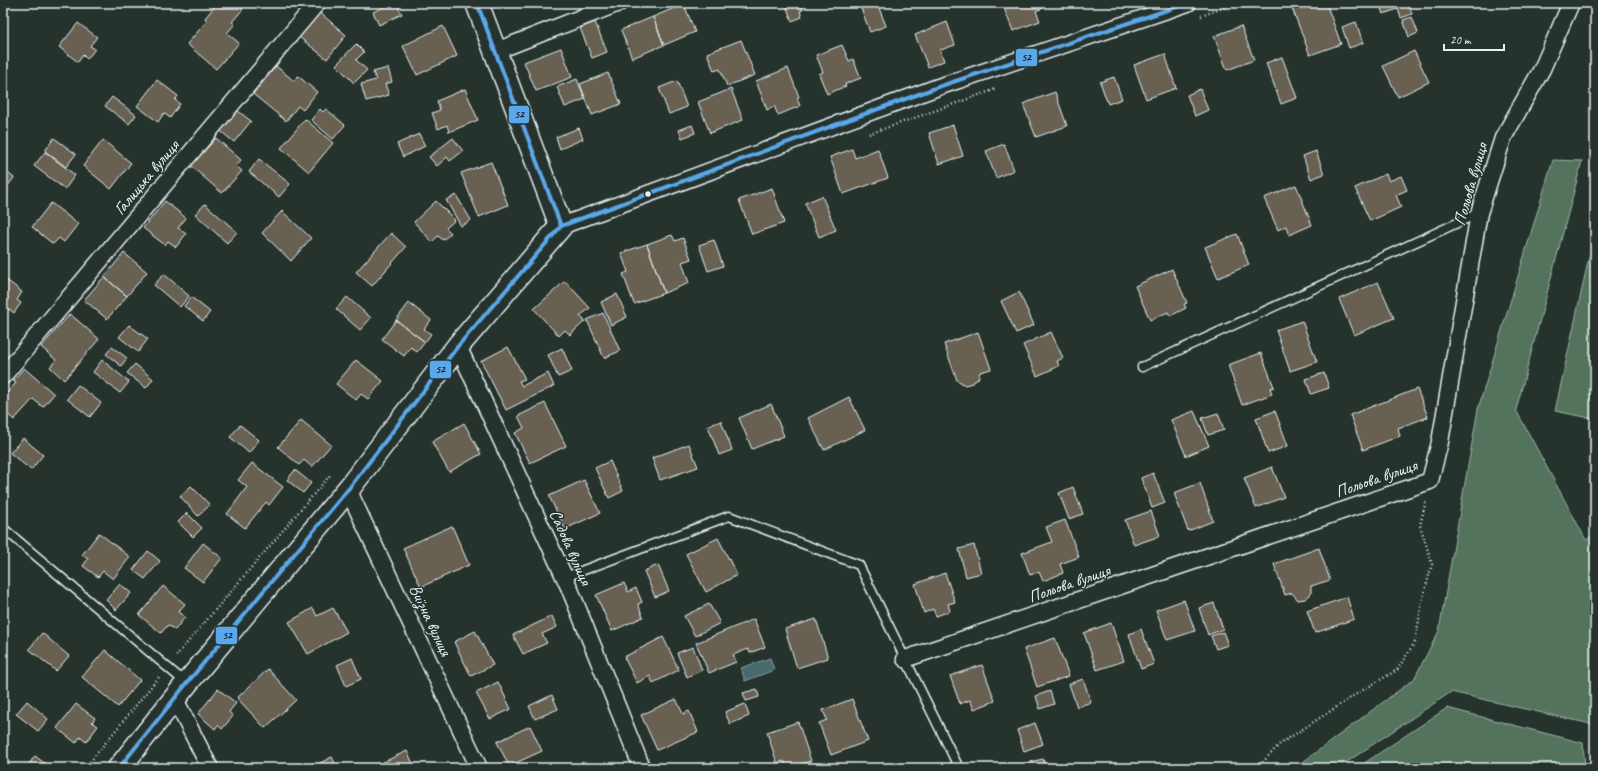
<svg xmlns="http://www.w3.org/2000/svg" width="1598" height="771" font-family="Caveat,sans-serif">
<rect width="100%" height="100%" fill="#26332d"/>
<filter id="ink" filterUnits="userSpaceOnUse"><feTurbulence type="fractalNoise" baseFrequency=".025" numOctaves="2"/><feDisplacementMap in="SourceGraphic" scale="8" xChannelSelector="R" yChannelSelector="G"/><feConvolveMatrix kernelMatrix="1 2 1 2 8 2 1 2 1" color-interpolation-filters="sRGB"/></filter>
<g filter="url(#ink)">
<path fill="#53735c" stroke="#9eb2aa" d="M1553,160l29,1 -66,249 70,130 9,-6v191l-144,-33 -113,76h-43l119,-89 25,-48 39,-222z
M1595,230v189l-40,-8z
M1447,708l136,35 2,25h-228z"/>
<path fill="#486b6d" stroke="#88a1a5" d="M770,658l4,12 -29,11 -4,-13z"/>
<path fill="#686151" stroke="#e8f1f8" d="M209,3h26l8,6 -11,13 3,2 -8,9 12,10 -23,26 -29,-25 20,-23 -2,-3 9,-11z
M393,3h3l6,11 -23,11 -6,-13z
M737,3h17l-14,6z
M785,3h15l3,7 -3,1 2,6 -10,4z
M859,3h18l9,23 -16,6z
M1002,3h39l2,5 -7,3 4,10 -27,10z
M1306,3h20l15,41 -31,11 -18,-47z
M1379,3h29l4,11 -11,4 -3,-9 -15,5z
M684,4l11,28 -31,13 -11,-28z
M319,12l27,23 -19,24 -28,-22z
M653,17l11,28 -32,13 -11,-28z
M1412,17l6,16 -9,4 -6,-17z
M595,22l12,30 -15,6 -12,-30z
M947,22l8,23 -15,5 4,11 -16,6 -13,-32z
M1356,22l7,21 -14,5 -7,-21z
M78,23l19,14 -7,9 5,3 -8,10 -4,-4 -5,7 -19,-15z
M443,26l14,30 -40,19 -14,-29z
M1241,26l13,34 -27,10 -13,-34z
M741,40l14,35 -28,11 -7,-17 -6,2 -7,-18z
M356,44l8,8 -8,8 11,10 -13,13 -18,-18z
M842,45l7,16 4,-2 8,19 -16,6 1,2 -19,8 -8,-20 4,-2 -7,-17z
M561,48l11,29 -36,14 -12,-29z
M1414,51l15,31 -31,15 -15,-31z
M1165,54l11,34 -30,11 -12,-34z
M1282,57l15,41 -16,6 -15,-41z
M276,66l18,15 4,-5 19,16 -14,18 -5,-4 -12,15 -33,-27z
M388,68l4,14 -7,2 4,11 -23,6 -5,-17 15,-4 -3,-8z
M788,68l11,29 -2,1 3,8 -22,9 -4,-9 -7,4 -11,-29z
M608,73l13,31 -29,11 -12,-31z
M1114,77l8,22 -14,5 -8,-22z
M577,79l8,20 -20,8 -8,-20z
M157,80l21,16 -3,4 5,4 -10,14 -6,-5 -6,9 -21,-16z
M677,81l10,26 -18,7 -10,-26z
M465,89l13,31 -29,12 -2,-7 -9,4 -6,-16 8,-3 -3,-9z
M731,89l12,31 -33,13 -12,-31z
M1200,89l8,21 -13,6 -8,-21z
M1055,92l12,34 -31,11 -13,-33z
M112,97l24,18 -7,9 -24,-18z
M234,108l17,13 -17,21 -16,-13z
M320,109l3,3 3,-3 19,16 -12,14 -22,-19z
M305,119l28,24 -24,29 -28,-24z
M692,125l3,8 -13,5 -3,-8z
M953,125l10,31 -24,8 -10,-31z
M579,128l4,11 -23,10 -4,-12z
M419,134l6,12 -22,11 -6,-13z
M54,138l22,16 -10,13 -21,-16z
M216,138l25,22 -5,6 6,5 -20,22 -31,-27z
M453,138l10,13 -13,10 -3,-4 -10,9 -8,-9z
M103,140l28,23 -20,26 -28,-23z
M1004,144l10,26 -18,8 -10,-27z
M852,149l3,9 23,-9 10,29 -45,16 -13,-37z
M1316,151l8,23 -13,5 -8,-23z
M45,152l30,23 -10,14 -31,-23z
M259,159l31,25 -11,13 -30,-25z
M491,162l17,43 -29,12 -18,-44z
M3,169l11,9 -9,11 -2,-2z
M1386,174l3,7 12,-5 6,14 -11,5 5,12 -31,14 -15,-33z
M1296,185l16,40 -23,10 -3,-9 -8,4 -14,-32z
M772,188l12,35 -32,11 -13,-34z
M456,195l15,25 -10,6 -15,-26z
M822,196l14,34 -17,7 -14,-34z
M165,201l21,17 -8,10 8,6 -10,13 -8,-6 -3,4 -22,-17z
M436,201l19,19 -9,8 5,5 -8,7 -5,-4 -6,6 -18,-20z
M51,203l27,21 -14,18 -5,-4 -6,6 -21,-17z
M205,204l32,28 -10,11 -32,-29z
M282,211l29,27 -20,23 -29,-28z
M391,233l15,14 -34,39 -16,-14z
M1237,234l12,31 -31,13 -13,-31z
M672,235l3,6 8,-3 8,21 -9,3 7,21 -25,10 -17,-49z
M714,240l9,26 -15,5 -9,-26z
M647,244l17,49 -30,11 -11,-30 5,-2 -7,-19z
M124,253l23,19 -20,24 -23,-19z
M1172,269l15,34 -3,1 2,4 -16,8 -2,-4 -18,8 -15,-34z
M164,274l25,22 -9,11 -26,-22z
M3,277l19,15 -5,8 4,3 -7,10 -5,-4 -4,5 -2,-1z
M104,277l23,19 -20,23 -23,-19z
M565,281l25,27 -10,8 5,5 -15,14 -5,-5 -6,6 -25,-27z
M1378,282l16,36 -40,17 -15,-36z
M1019,292l15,33 -18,8 -15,-32z
M617,294l10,23 -16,8 -10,-23z
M191,297l19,15 -7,9 -19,-15z
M347,297l24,21 -11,12 -24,-21z
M409,303l22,17 -7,9 7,5 -6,8 -29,-22z
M603,313l17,38 -16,7 -17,-38z
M70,314l29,25 -35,41 -14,-13 6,-7 -15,-13z
M396,320l29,22 -8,10 -6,-5 -7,9 -22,-17z
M1302,321l15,41 -27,9 -14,-41z
M129,325l19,14 -10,13 -19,-15z
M978,332l13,37 -11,3 -2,7 -6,4 -7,2 -8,-5 -13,-36z
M1051,332l12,26 -6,3 2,5 -22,10 -14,-31z
M112,347l15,11 -6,8 -15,-12z
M508,347l17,32 -6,2 3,5 26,-13 6,13 -48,24 -25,-49z
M562,348l10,23 -14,6 -10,-22z
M1261,353l13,34 -4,1 2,6 -30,11 -14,-40z
M102,360l27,22 -9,11 -27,-21z
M356,360l27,21 -15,18 -7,-5 -5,6 -20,-16z
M135,364l18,15 -7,9 -19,-15z
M24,368l30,26 -11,13 -10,-8 -19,21 -11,-10v-13l13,-14 -3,-2z
M1324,373l5,15 -18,6 -5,-15z
M78,385l23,18 -11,14 -23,-18z
M1417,389l11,28 -30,11 2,8 -37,14 -13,-35z
M849,397l16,33 -41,20 -16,-32z
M545,403l21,43 -36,17 -15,-30 9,-5 -6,-12z
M771,404l13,32 -32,13 -13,-31z
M1194,411l15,35 -23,10 -15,-36z
M1275,411l13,35 -20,7 -12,-35z
M1218,413l6,17 -16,5 -6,-17z
M301,420l30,25 -19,22 -8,-7 -5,5 -21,-18z
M721,421l11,29 -13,5 -11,-29z
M464,423l17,31 -32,18 -17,-30z
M240,425l19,15 -10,13 -19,-16z
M23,438l20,17 -12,15 -21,-17z
M689,444l9,23 -38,13 -8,-22z
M610,461l13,30 -14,7 -14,-30z
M252,463l31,24 -14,18 -3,-3 -21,26 -18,-14 20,-27 -9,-7z
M1272,467l12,30 -28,11 -12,-30z
M295,470l16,13 -8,10 -16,-13z
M1153,473l12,30 -13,5 -11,-30z
M584,480l16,33 -35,16 -16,-33z
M1200,483l13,38 -25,10 -14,-38z
M191,486l19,19 -12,11 -18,-20z
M1073,487l10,27 -14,5 -10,-26z
M1151,511l9,25 -26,9 -9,-25z
M187,513l15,15 -9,9 -15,-15z
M1065,520l14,37 -19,7 3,9 -20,8 -4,-9 -9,3 -8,-22 30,-11 -6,-15z
M452,526l17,39 -48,22 -18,-39z
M99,533l31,24 -17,22 -10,-8 -5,6 -15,-11 5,-7 -6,-4z
M718,538l19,37 -31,17 -20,-38z
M203,543l19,15 -19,24 -19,-14z
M974,545l7,28 -15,4 -7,-28z
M1319,548l11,32 -19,6v8l-6,5 -7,1 -6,-7 -7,2 -11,-31z
M148,551l12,10 -15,18 -12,-9z
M658,565l11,26 -14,6 -11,-26z
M945,573l10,29 -7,2 2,7 -14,5 -3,-7 -9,4 -9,-29z
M624,583l4,9 8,-4 6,14 -4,2 5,13 -31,14 -16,-36z
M120,584l11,9 -15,17 -10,-10z
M163,586l22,18 -7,8 7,5 -10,13 -7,-5 -7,8 -22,-18z
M1347,597l7,22 -39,14 -8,-22z
M1184,600l11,31 -28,9 -11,-30z
M1214,603l9,26 -15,6 -9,-27z
M709,604l11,19 -25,13 -11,-20z
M313,608l4,8 16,-8 14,24 -39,22 -19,-32z
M552,616l5,11 -15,7 5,9 -24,11 -10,-19z
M754,619l11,28 -15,6 -2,-4 -15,6 3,7 -27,11 -13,-30z
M816,619l12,39 -31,10 -12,-39z
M1111,623l13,38 -27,9 -13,-37z
M1141,629l13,35 -13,5 -12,-35z
M475,631l18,34 -22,11 -17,-34z
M1223,632l5,13 -12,4 -5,-13z
M42,633l27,23 -13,15 -27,-22z
M663,637l16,33 -26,13 -3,-7 -13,7 -13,-26z
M1055,638l14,38 -32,11 -13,-38z
M693,647l9,23 -15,7 -10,-24z
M105,650l35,30 -22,27 -36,-30z
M352,658l9,21 -15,7 -9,-21z
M982,665l13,36 -21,8 -4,-9 -10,4 -10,-28z
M268,669l28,31 -31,28 -28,-30z
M1083,679l8,23 -14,5 -8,-23z
M498,682l13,27 -21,10 -14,-26z
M218,689l18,14 -7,9 4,4 -11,13 -4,-4 -3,4 -17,-15z
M757,689l2,8 -13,4 -3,-8z
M1050,691l4,13 -14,5 -4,-13z
M552,695l6,14 -23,10 -6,-13z
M676,699l7,15 6,-3 9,21 -41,18 -16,-35z
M852,699l16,42 -37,14 -12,-32 8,-3 -4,-10z
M27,701l21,18 -10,12 -22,-17z
M76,704l19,14 -3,4 6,4 -12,16 -6,-5 -4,6 -19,-15z
M745,704l4,12 -19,8 -5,-12z
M798,722l13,39 -25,7 -2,-7 -7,2 -10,-31z
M1035,723l8,21 -19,7 -7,-21z
M530,726l12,25 -33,15 -12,-24z
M407,751l8,17h-37l-1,-3z
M35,756l16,12h-25z
M332,757l5,11h-27z
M1043,759l3,9h-18l-2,-5z"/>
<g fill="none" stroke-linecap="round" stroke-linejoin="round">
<defs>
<path id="lane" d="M1142,367l337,-154
M3,528l183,155
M565,577l164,-61 130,49 100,203"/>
<path id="street" d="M496,51l123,-48
M561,226l377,-139 250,-84
M458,346l111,241 73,181
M3,376l314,-373
M350,487l2,11 127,270
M905,659l525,-178 10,-39 39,-229 24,-75 39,-69 29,-66
M175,699l35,69"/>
<path id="secondary" d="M119,768l68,-85 163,-196 108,-141 103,-120 -84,-223"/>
</defs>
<use href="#lane" stroke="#e8f1f8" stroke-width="11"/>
<use href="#street" stroke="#e8f1f8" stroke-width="19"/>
<use href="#secondary" stroke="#e8f1f8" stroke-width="25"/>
<path stroke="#e8f1f8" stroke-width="2.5" stroke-dasharray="1 3" stroke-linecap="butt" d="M1201,16l36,-13
M869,134l127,-45
M176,656l155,-182
M85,768l74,-91
M1257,768l23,-24 78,-51 39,-23 18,-28 7,-40 10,-38 -12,-39 6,-24"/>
<use href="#lane" stroke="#26332d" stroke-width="8"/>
<use href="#street" stroke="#26332d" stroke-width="16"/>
<use href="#secondary" stroke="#26332d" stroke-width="22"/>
<defs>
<path id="bus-1" d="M477,3l84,223
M119,768l68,-85 163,-196 108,-141 103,-120 377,-139 250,-84"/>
</defs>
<use href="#bus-1" stroke="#26332d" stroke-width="7"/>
<use href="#bus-1" stroke="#5aa8eb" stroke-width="4"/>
</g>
</g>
<circle fill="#e8f1f8" stroke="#26332d" stroke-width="1.5" cx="648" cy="194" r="3.5"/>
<g text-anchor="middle" stroke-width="3" stroke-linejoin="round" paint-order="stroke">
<g font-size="17" fill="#e8f1f8" stroke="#26332d">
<text transform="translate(146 177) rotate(-50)" y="6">Галицька вулиця</text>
<text transform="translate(1470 184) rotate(-74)" y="6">Польова вулиця</text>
<text transform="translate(1376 478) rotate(-19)" y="6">Польова вулиця</text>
<text transform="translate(571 547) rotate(66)" y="6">Садова вулиця</text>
<text transform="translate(1069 583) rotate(-19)" y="6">Польова вулиця</text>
<text transform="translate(431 620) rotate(65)" y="6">Виїзна вулиця</text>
</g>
</g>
<g stroke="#26332d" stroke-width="1.5">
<rect x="1015" y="48" width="23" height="19" rx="4" fill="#5aa8eb"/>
<rect x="508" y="105" width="22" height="19" rx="4" fill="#5aa8eb"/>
<rect x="429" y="360" width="23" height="19" rx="4" fill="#5aa8eb"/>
<rect x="215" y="626" width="23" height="19" rx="4" fill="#5aa8eb"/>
</g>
<g font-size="11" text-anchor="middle" font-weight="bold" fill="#111">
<text x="1026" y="61">52</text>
<text x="519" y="118">52</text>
<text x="440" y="373">52</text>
<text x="227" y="639">52</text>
</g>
<rect width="1598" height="771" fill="none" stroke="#26332d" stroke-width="16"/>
<rect x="8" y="8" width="1582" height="755" fill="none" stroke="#e8f1f8" stroke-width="1.5" filter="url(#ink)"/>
<path d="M1444 44v6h60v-6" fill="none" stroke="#e8f1f8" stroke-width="2"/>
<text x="1450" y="44" font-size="12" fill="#e8f1f8" stroke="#26332d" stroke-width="3" paint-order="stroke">20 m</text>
</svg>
